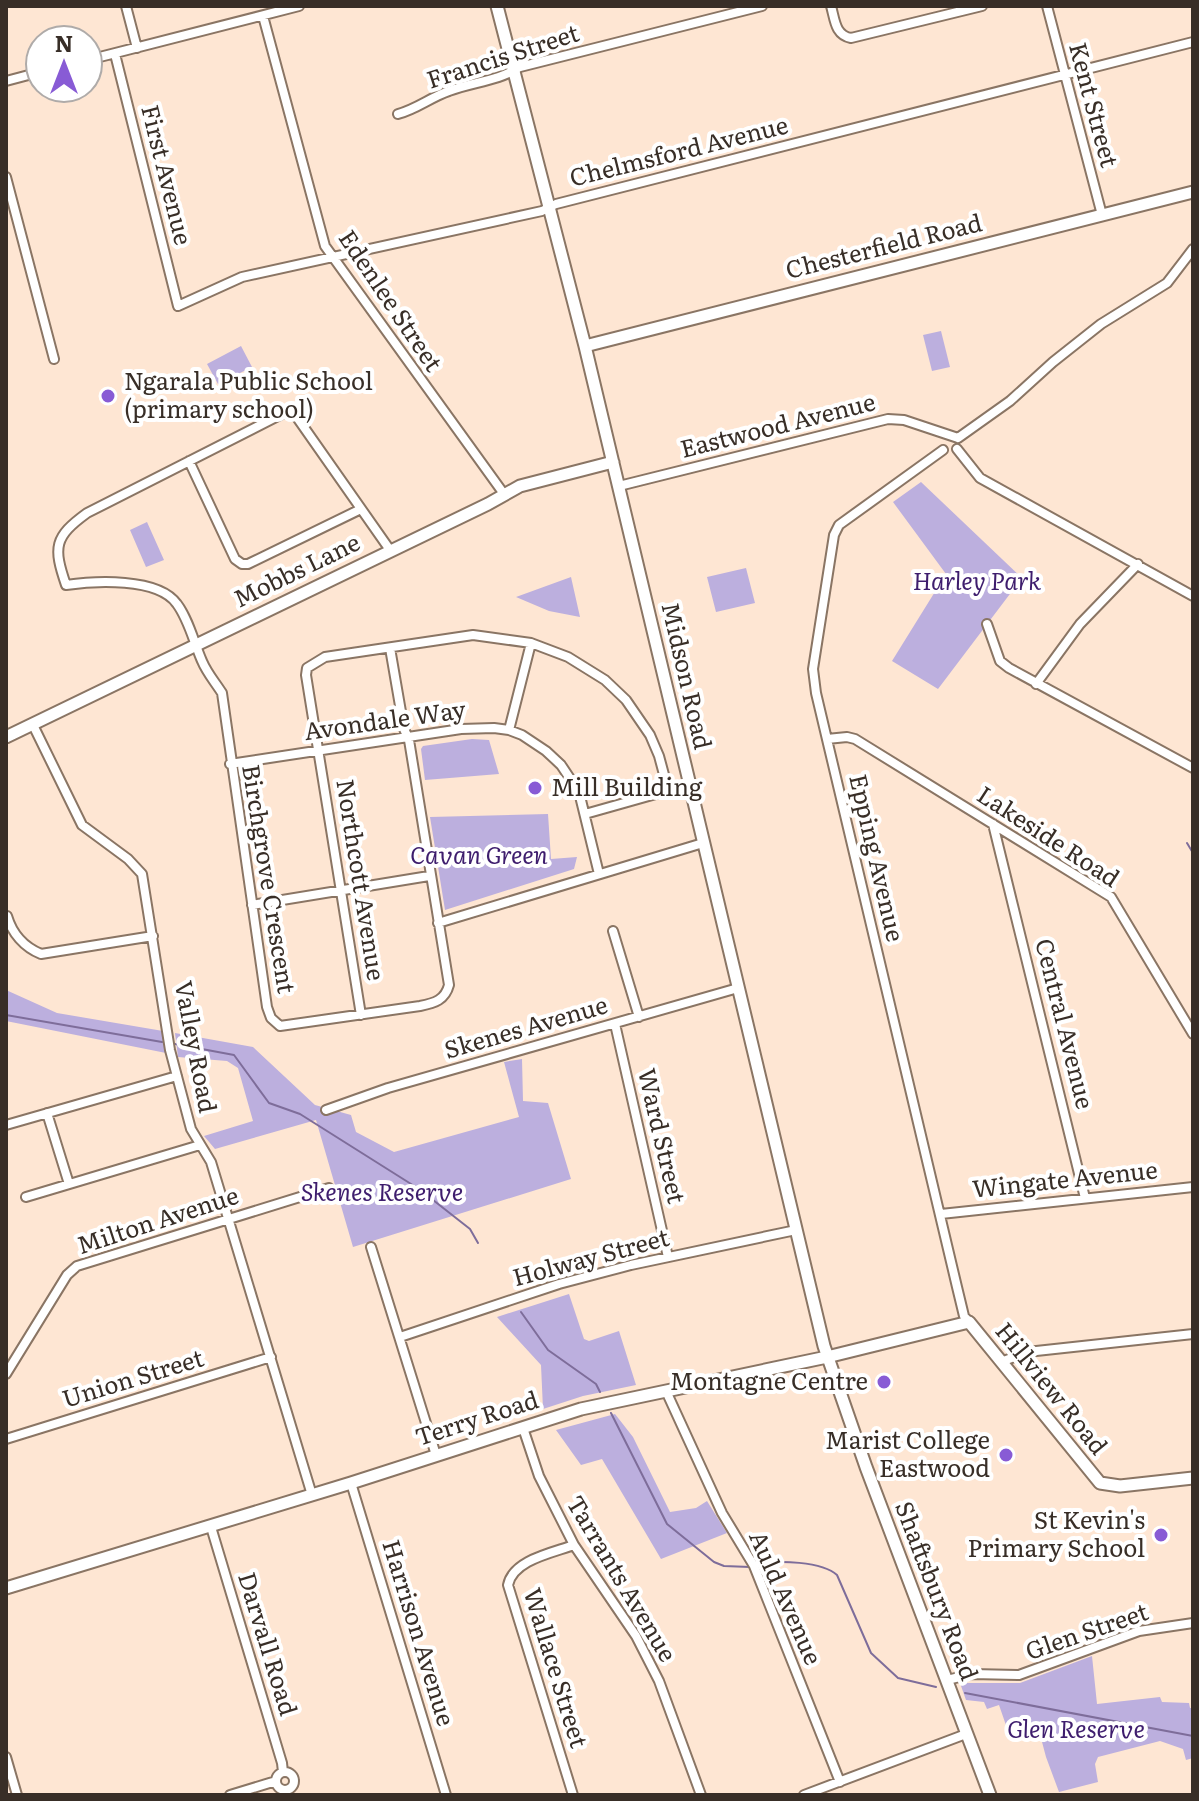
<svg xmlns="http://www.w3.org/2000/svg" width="1199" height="1801" font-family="Literata,serif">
<rect width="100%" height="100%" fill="#fee6d3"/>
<path fill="#bcafde" d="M941,331l9,36 -18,4 -9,-36z
M241,346l11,21 -34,17 -11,-20z
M921,482l101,96 -84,111 -46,-28 54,-87 -53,-72z
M147,522l17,38 -18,7 -16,-37z
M746,568l9,35 -39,9 -9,-35z
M571,577l9,40 -31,-6 -33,-14z
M472,739l17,1 10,34 -74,6 -4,-31 2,-3z
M548,814l3,45 26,-2 -3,12 -129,41 -15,-93z
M6,990l51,23 106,18 3,22 -160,-32z
M175,1033l78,14 62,58 36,10 5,17 38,20 125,-35 -15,-55 18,-3 1,42 25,2 23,76 -218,68 -37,-127 -101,29 -11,-13 49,-15 -15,-53 -11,-7 -49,-4z
M569,1294l15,45 5,2 30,-10 17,54 -53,11 -40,13 -2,-44 -44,-48z
M615,1414l18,23 37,75 26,-4 11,-7 20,32 -66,26 -59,-100 -21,6 -25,-35z
M1092,1656l5,48 63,-7 2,5 27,1 1,5h3v50l-7,2 -3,-11 -23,-8 -62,16 -3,7 3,18 -39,10 -13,-35 -9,-34 -29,8 -9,-26 -12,4 -3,-7 -18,-2 -6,-17h60z"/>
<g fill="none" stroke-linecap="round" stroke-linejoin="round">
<path stroke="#7e6d9a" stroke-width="2" d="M1187,843l6,10
M6,1015l156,27
M175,1044l59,11 35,48 31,11 119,75 51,40 8,14
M521,1312l27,38 48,34 4,8
M611,1413l56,111 47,38 10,4 26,1
M758,1565c19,-6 65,-3 79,10l34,78 27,25 38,9
M965,1693l228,43"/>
<defs>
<path id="street" d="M126,6l11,42
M831,6c4,14 4,29 20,32l131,-32
M1047,6l55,209
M263,16l62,230 179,248
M115,54l63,252 64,-29 300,-66 14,-7 637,-162
M88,60l211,-54
M6,81l34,-9
M398,114c19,-5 33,-17 51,-23 24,-9 49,-10 71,-24l242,-61
M6,177l48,182
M958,438l52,-37 43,-39 48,-38 66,-41 26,-34
M957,449l23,29 213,118
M943,450l-104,75 -5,10 -21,134 3,24 141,594 7,29 5,6
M189,461l46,98 7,5h6l113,-55
M619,486l269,-67 16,1 54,18
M390,550l-94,-134 -10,-4 -199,101c-33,24 -34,34 -21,72 28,-4 92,-8 111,19 12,16 17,39 25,57 5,12 13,21 20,32l45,314 4,11 9,8 140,-20c15,-3 25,-6 29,-21l-40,-245 -5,-11 -14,-81
M987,624l13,37 9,7 184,100
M1036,684l44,-60 58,-60
M33,725l49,100 46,34 14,15 28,176 21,79 20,33 101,333
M509,730l22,-87
M827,739l20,-2 8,2 256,158 82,137
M230,764l231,-35 33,-1 15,2 13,5 24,16 15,14 18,27 20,82
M993,824l92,374
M252,905l177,-29
M7,916c5,17 17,31 34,38l112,-18
M438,923l265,-80
M613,931l26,86
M361,1015l-55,-340 1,-7 18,-11 148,-22 58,8 37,14 37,23 21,20 24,35 9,21 7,26 -3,10 -78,22
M615,1024l53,233
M326,1110l62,-22 350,-100
M47,1113l22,71
M6,1125l171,-49
M26,1197l174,-52
M941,1214l252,-27
M371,1247l65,208
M400,1337l159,-53 72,-19 165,-35
M1001,1362l26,-10 166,-18
M6,1374l61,-99 10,-9 252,-78
M666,1391l56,122 32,53 86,216
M523,1428l16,48 35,69 62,91 23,45 42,114
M6,1439l265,-82
M351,1483l95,312
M211,1527l71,236 1,9
M947,1680l25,-6 47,1 120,-44 54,-8
M6,1757l11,38
M276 1781a9 9 0 1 1 18 0a9 9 0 1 1-18 0Z
M230,1795l46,-14
M573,1795l-65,-210c5,-25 44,-32 66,-40
M804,1795l162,-61"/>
<path id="secondary" d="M497,6l88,340 239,1000 42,121 124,328
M585,346l608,-154
M6,737l482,-233 32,-18 93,-24
M6,1588l345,-105 230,-74 246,-52 142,-35 131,161 20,3 73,-8"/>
</defs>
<use href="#street" stroke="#8a7564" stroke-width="12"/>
<use href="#secondary" stroke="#8a7564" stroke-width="15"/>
<use href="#street" stroke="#fff" stroke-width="8"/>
<use href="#secondary" stroke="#fff" stroke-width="11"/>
</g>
<g fill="#885bd5" stroke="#fff" stroke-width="3">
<circle cx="108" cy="396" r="8"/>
<circle cx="535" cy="788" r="8"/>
<circle cx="884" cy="1382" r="8"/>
<circle cx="1006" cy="1455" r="8"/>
<circle cx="1161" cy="1535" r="8"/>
</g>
<g text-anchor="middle" stroke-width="8" stroke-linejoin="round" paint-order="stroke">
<g font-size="24" fill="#382e27" stroke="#fff">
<text transform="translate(503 57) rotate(-18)" y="8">Francis Street</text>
<text transform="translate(1093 105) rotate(75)" y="8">Kent Street</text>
<text transform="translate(679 152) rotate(-14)" y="8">Chelmsford Avenue</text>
<text transform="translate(166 175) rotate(76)" y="8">First Avenue</text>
<text transform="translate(884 247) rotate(-14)" y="8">Chesterfield Road</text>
<text transform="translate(390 301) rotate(56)" y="8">Edenlee Street</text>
<text transform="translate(778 426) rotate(-14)" y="8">Eastwood Avenue</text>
<text transform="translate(297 571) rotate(-26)" y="8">Mobbs Lane</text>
<text transform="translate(686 676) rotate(77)" y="8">Midson Road</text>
<text transform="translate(385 721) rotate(-8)" y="8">Avondale Way</text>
<text transform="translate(1048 837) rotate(33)" y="8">Lakeside Road</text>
<text transform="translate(876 858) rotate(77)" y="8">Epping Avenue</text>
<text transform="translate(268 879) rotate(81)" y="8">Birchgrove Crescent</text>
<text transform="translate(360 880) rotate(81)" y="8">Northcott Avenue</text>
<text transform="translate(1064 1024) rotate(76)" y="8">Central Avenue</text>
<text transform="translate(526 1028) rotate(-16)" y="8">Skenes Avenue</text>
<text transform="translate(195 1047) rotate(79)" y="8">Valley Road</text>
<text transform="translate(661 1136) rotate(77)" y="8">Ward Street</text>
<text transform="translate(1065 1180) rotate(-6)" y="8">Wingate Avenue</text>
<text transform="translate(158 1221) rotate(-18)" y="8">Milton Avenue</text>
<text transform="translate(591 1258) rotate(-15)" y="8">Holway Street</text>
<text transform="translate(133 1379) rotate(-17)" y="8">Union Street</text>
<text transform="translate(1051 1389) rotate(51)" y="8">Hillview Road</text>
<text transform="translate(477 1419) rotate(-18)" y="8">Terry Road</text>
<text transform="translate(621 1579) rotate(59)" y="8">Tarrants Avenue</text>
<text transform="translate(936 1591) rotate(69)" y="8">Shaftsbury Road</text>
<text transform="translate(785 1598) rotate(66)" y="8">Auld Avenue</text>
<text transform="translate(1087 1632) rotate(-19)" y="8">Glen Street</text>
<text transform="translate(418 1633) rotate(73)" y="8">Harrison Avenue</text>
<text transform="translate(267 1644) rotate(73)" y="8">Darvall Road</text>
<text transform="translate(555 1668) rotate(73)" y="8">Wallace Street</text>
</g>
<g font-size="24" fill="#382e27" stroke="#fff" text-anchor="end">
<text x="124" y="390" text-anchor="start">Ngarala Public School<tspan x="124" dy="28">(primary school)</tspan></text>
<text x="551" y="796" text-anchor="start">Mill Building</text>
<text x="868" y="1390">Montagne Centre</text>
<text x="990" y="1449">Marist College<tspan x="990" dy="28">Eastwood</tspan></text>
<text x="1145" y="1529">St Kevin's<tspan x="1145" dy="28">Primary School</tspan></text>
</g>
<g font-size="24" font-style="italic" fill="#3e1d6d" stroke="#fff">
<text x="977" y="590">Harley Park</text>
<text x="479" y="864">Cavan Green</text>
<text x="382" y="1201">Skenes Reserve</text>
<text x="1076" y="1738">Glen Reserve</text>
</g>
</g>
<rect width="1199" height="1801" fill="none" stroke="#382e27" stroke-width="16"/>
<g transform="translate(64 64)"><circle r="38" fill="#ffffff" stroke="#afaba9" stroke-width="2"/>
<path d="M0-6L14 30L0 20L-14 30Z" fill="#885bd5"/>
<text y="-12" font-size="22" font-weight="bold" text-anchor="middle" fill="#382e27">N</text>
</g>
</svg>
